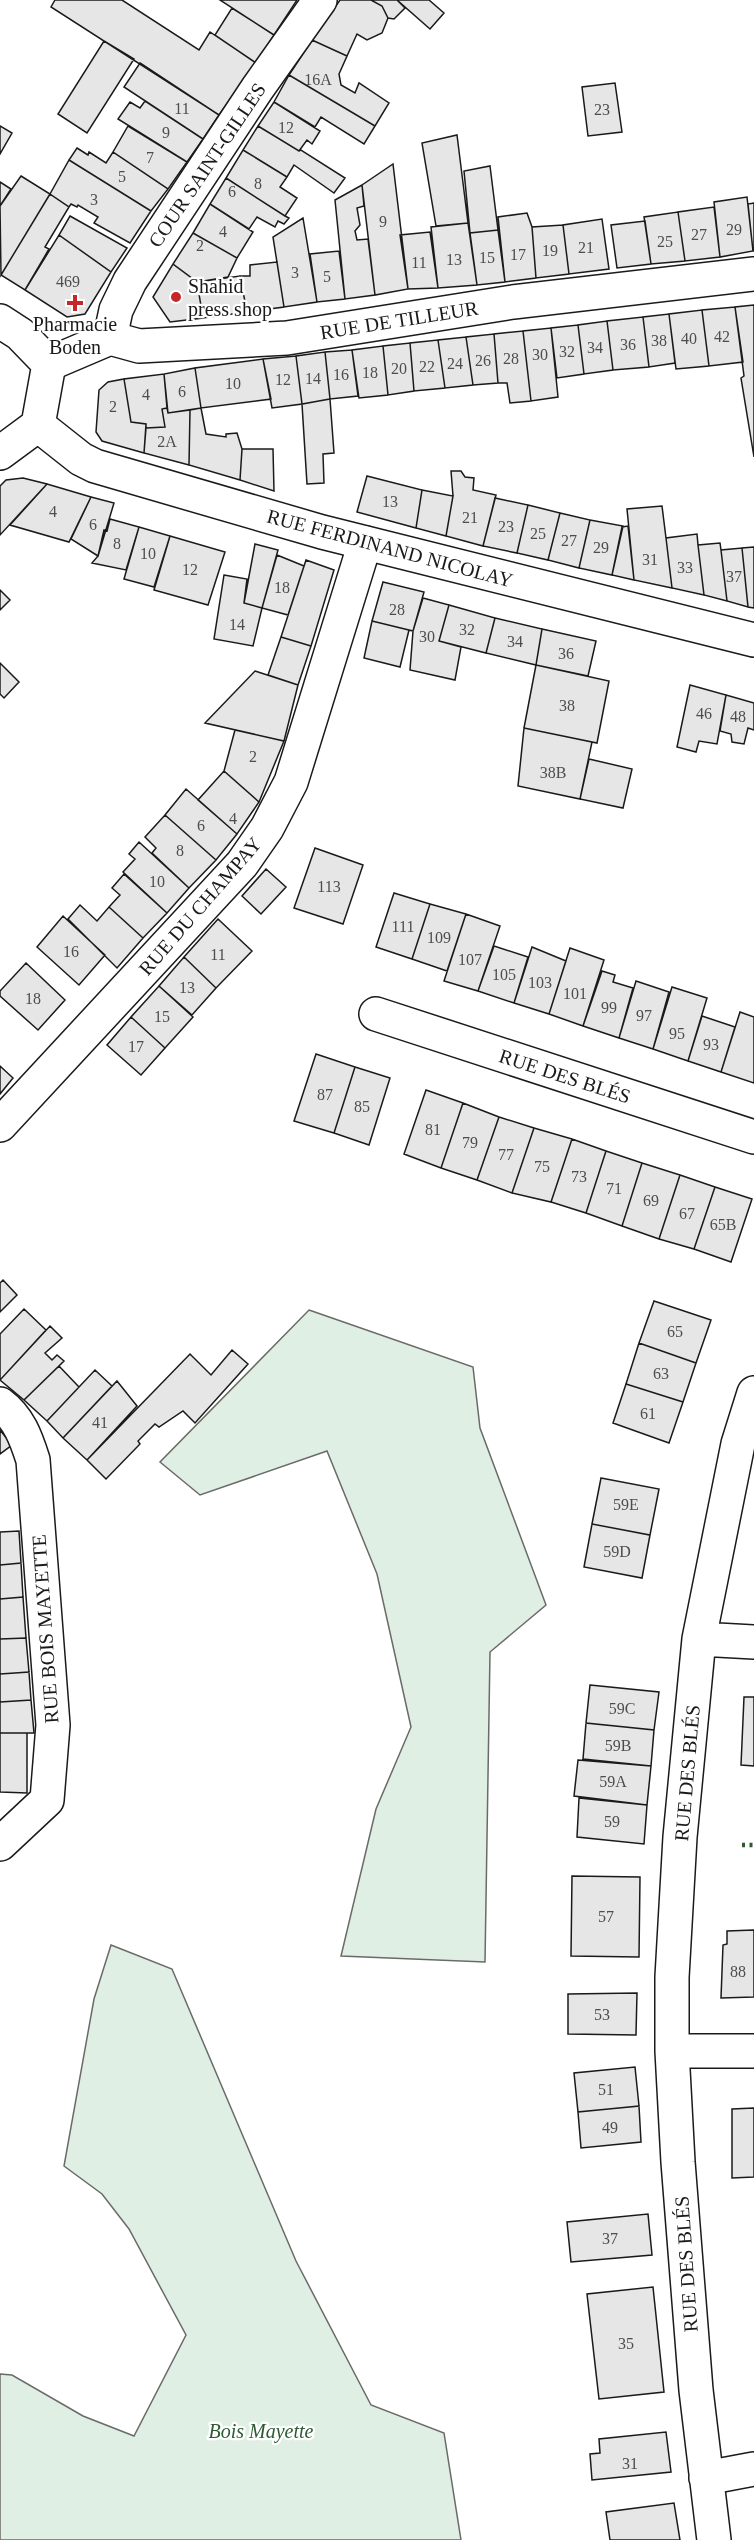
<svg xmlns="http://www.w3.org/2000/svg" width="754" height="2540" font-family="Georgia,serif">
<rect width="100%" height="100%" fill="#fff"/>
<path fill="#e0efe3" stroke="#6a6a6a" stroke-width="1.5" d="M309,1310l164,57 7,61 66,177 -56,47 -5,310 -144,-6 35,-147 35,-82 -34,-153 -50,-123 -127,44 -40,-33z
M111,1945l61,24 124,292 75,144 73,28 17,107h-461v-166l12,1 71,41 51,20 52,-101 -57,-106 -27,-35 -38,-28 30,-167z"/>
<path fill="#e6e6e6" stroke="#1a1a1a" stroke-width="1.5" d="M55,0h67l77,50 11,-18 46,31 -37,52 -168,-108z
M220,0h77l-23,35z
M340,0h31l11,6 6,12 -6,15 -15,7 -10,-6 -10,22 -35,-16z
M371,0h26l8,8 -11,11 -6,-1 -6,-12z
M397,0h32l15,13 -14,16z
M232,8l42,27 -18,28 -41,-28z
M312,40l35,16 -8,18 2,11 14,8 4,-10 30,20 -14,23 -86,-51z
M104,41l30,18 -47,74 -29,-19z
M140,63l79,52 -16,24 -79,-52z
M289,75l86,51 -11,18 -43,-27 -6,10 -41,-25z
M615,83l7,49 -34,4 -6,-49z
M145,101l58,38 -16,23 -69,-43 12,-17 10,6z
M274,102l46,29 -8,13 -5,-4 -8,11 -41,-25z
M0,126l12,7 -12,21z
M128,126l59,36 -19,27 -55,-37z
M258,126l41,25 2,-1 44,28 -11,15 -40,-28 -7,12 -44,-27z
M457,135l11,88 -32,3 -14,-83z
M77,148l11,7 1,-3 17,11 7,-11 55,37 -17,22 -82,-51z
M243,150l44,27 -7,10 17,11 -12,18 -59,-38z
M69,160l82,51 -21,32 -36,-20 4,-6 -20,-12 -1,2 -6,-3 -2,3 -19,-13z
M393,164l15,125 -33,6 -13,-110z
M490,166l8,64 -28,3 -6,-62z
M21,176l29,18 -49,81 -1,-69z
M226,178l59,38 4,2 -5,6 -6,-3 -3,6 -18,-10 -8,12 -39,-25z
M0,182l11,7 -11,17z
M362,185l2,21 -7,2 3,17 -5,6 2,9 11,-1 7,56 -30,4 -10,-99z
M50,194l19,13 -24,40 4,2 -24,41 -24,-15z
M747,197l6,54 -33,6 -6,-55z
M754,203v48h-1l-5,-47z
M210,204l43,28 -16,26 -44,-25z
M714,207l6,50 -35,4 -7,-49z
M678,212l7,49 -34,3 -7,-47z
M527,213l5,14 4,51 -31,4 -7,-65z
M70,216l57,32 -16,24 -52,-37z
M303,218l14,84 -33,5 -11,-70z
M602,219l7,50 -40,5 -6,-49z
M645,221l6,43 -34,4 -6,-43z
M468,223l9,62 -39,3 -7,-61z
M563,225l6,49 -33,4 -4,-51z
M498,230l7,52 -28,3 -7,-52z
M430,232l8,56 -30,1 -8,-54z
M193,233l44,25 -9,19 -31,5 -24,-18z
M59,235l52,37 -26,42 -18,3 -42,-27z
M339,251l6,48 -28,3 -7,-48z
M277,262l7,45 -37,5 -7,-36h10v-11z
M173,264l24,18 6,36 -33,4 -17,-25z
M240,276l7,36 -44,6 -6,-36z
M754,305v152l-13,-79 3,-2 -9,-69z
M735,307l8,55 -34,4 -7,-56z
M702,310l7,56 -33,3 -7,-55z
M669,314l6,49 -26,4 -6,-50z
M643,317l6,50 -36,3 -6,-49z
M607,321l6,49 -29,4 -6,-49z
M578,325l6,49 -27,4 -6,-50z
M551,328l7,69 -27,4 -8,-70z
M523,331l8,70 -21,2 -3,-20h-9l-4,-49z
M494,334l4,49 -25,2 -7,-48z
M466,337l7,48 -28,3 -7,-48z
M438,340l7,48 -31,3 -4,-48z
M410,343l4,48 -26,4 -5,-49z
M383,346l5,49 -29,3 -7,-48z
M352,350l6,46 -28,3 -5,-47z
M325,352l5,47 -28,5 -6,-48z
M296,356l6,48 -30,4 -9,-49z
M263,359l8,40 -70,9 -6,-40z
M195,368l6,40 -33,5 -4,-39z
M164,374l3,34 -5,1 3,18 -19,1v-4l-15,-2 -7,-43z
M124,379l7,43 15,2 -2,29 -42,-12 -6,-9 3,-42 9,-8z
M330,399l4,54 -11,1 1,29 -17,1 -5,-80z
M167,408l1,5 22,-3 -1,55 -45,-12 2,-25 19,-1 -3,-18z
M201,408l5,26 20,3v-3l11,-1 5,16 -2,31 -51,-15 1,-55z
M242,449h31l1,42 -34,-11z
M451,471h10l4,6 9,1 -1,12 23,5 -13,51 -37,-10 7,-40z
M367,476l55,14 -6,38 -59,-16z
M23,478l24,6 -47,51v-49l6,-6z
M47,484l44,13 -22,45 -59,-17z
M422,490l31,6 -7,40 -30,-8z
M91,497l23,6 -16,53 -27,-17z
M495,498l33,7 -11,48 -34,-7z
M528,505l32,8 -12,47 -31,-7z
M662,506l4,32 6,50 -38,-8 -7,-71z
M560,513l30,7 -11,48 -31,-8z
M110,519l29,8 -13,43 -34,-7 6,-7 6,-26 3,1z
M590,520l33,6 -11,49 -33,-7z
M628,526l6,54 -22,-5 10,-48z
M139,527l31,9 -16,51 -30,-8z
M697,534l1,11 6,50 -32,-7 -6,-50z
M170,536l55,16 -17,53 -54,-15z
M720,543l1,7 6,51 -23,-6 -6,-50z
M255,544l23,6 -16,58 -18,-5z
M754,547v61l-6,-1 -6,-59z
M742,548l6,59 -21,-6 -6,-51z
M277,555l27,11 -16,49 -26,-7z
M306,560l28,10 -23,76 -30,-9z
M224,575l23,4 -3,24 18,5 -9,38 -39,-7z
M383,582l41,10 -11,39 -41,-10z
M0,590l10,10 -10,10z
M423,598l26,7 -10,36 22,6 -6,33 -45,-10 3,-39z
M449,605l46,13 -9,35 -47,-12z
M495,618l47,11 -6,36 -50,-12z
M372,621l37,9 -9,37 -36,-9z
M542,629l54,12 -8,35 -52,-11z
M281,637l30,9 -13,39 -30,-10z
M0,663l19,19 -15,16 -4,-4z
M536,665l73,16 -12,62 -73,-15z
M255,671l43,14 -14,56 -79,-18z
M690,685l36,10 -9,49 -18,-3 -3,11 -19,-5z
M726,695l28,8v27l-6,-2 -4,16 -12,-2 -1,-8 -11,-3z
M524,728l68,14 -12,57 -62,-13z
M235,730l49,11 -25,61 -35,-31z
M589,759l43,10 -9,39 -43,-9z
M224,771l35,31 -22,32 -39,-34z
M186,789l51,45 -21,26 -51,-45z
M165,815l51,45 -27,28 -37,-35 4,-5 -11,-11z
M139,842l50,46 -22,25 -44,-41 12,-13 -6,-5z
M315,848l48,17 -20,59 -49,-16z
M266,869l20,18 -25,27 -19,-18z
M124,874l43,39 -24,25 -34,-31 11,-12 -8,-7z
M394,893l36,11 -18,55 -36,-12z
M430,904l36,10 -19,57 -35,-12z
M80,905l17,16 12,-14 34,31 -26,30 -49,-49z
M466,914l34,12 -22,65 -34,-10z
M63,916l42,39 -26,30 -42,-38z
M218,919l34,32 -36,37 -32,-31z
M494,946l34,11 -14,46 -36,-12z
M532,947l34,14 -17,53 -35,-11z
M570,948l34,12 -21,66 -34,-12z
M184,957l32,31 -24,27 -33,-29z
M26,963l39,37 -27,30 -38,-34v-5z
M602,971l13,4 -2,7 20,6 -14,50 -36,-12z
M636,981l33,11 -16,57 -34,-11z
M159,986l34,31 -28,31 -34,-31z
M672,987l35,11 -19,63 -35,-12z
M740,1012l14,5v66l-33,-11z
M702,1016l33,11 -14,45 -33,-11z
M131,1017l34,31 -24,27 -34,-30z
M316,1054l39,13 -21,66 -40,-12z
M0,1066l13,12 -13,16z
M355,1067l35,11 -21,67 -35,-12z
M426,1090l37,13 -22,65 -37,-14z
M463,1103l36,14 -22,63 -36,-12z
M499,1117l35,11 -22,65 -35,-13z
M534,1128l38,11 -21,63 -39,-9z
M572,1139l34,12 -20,62 -35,-11z
M606,1151l36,12 -20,63 -36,-13z
M642,1163l38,12 -21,64 -37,-13z
M680,1175l35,12 -21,62 -35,-10z
M715,1187l37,12 -21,63 -37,-13z
M3,1280l14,15 -17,17v-29z
M654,1301l57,19 -15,43 -57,-20z
M24,1309l22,21 -46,50v-46z
M50,1326l12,12 -17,15 7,7 5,-5 7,6 -40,39 -24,-20z
M639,1343l57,20 -13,39 -57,-18z
M232,1350l16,14 -53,59 -12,-12 -24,16 -4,-3 -17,17 2,3 -34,35 -19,-19 103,-106 21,21z
M59,1366l20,21 -32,34 -23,-21z
M95,1370l17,16 -49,52 -16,-17z
M117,1381l20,25 -50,54 -24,-22z
M626,1384l57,18 -14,41 -56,-20z
M0,1430l12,15 -12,9z
M601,1478l58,11 -9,46 -58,-11z
M592,1524l58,11 -8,43 -58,-11z
M19,1531l2,32 -21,2v-33z
M21,1563l2,34 -23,2v-34z
M23,1597l3,41 -26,1v-40z
M26,1638l3,34 -29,2v-35z
M29,1672l2,28 -31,2v-28z
M590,1685l69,7 -5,38 -68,-7z
M744,1697h10v69l-13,-1z
M31,1700l3,33h-34v-31z
M586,1723l68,7 -3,36 -68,-7z
M0,1733h27v60l-27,-1z
M578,1760l73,6 -4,39 -73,-9z
M579,1798l68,7 -3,39 -67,-7z
M572,1876l68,1 -1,80 -68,-1z
M754,1930v67l-33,1 2,-53 4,-1v-13z
M637,1993l-1,42 -68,-1v-40z
M635,2067l4,39 -61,6 -4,-39z
M639,2106l2,36 -60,6 -3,-36z
M754,2108v69l-22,1v-69z
M648,2214l4,41 -81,7 -4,-40z
M653,2287l11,105 -65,7 -12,-105z
M666,2432l5,40 -79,8 -2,-26 10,-1 -1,-14z
M674,2503l6,37h-70l-4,-28z"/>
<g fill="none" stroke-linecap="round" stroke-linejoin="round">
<defs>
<path id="street" d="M110,338l6,-28 14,-29 127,-192 63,-89
M49,364l61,-26 29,8 148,-8 226,-36 241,-28
M376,1014l378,123
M0,1125l242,-261 25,-36 24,-46 74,-239
M0,1404c19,14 26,34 33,56l20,265 -6,75 -47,44
M699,1639l55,3
M672,2051h82
M706,2478l48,-9
M714,2540l-18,-150 -18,-228 -6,-111v-74l8,-140 19,-198 39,-195 16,-51"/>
<path id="secondary" d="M0,321l20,13 29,30 -11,61
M38,425l43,34 14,7 227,66 432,108
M0,453l38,-28"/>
</defs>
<use href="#street" stroke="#1a1a1a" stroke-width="36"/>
<use href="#secondary" stroke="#1a1a1a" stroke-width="36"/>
<use href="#street" stroke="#fff" stroke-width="33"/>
<use href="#secondary" stroke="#fff" stroke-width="33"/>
<path stroke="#2b5a34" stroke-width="4.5" stroke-dasharray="3 4.5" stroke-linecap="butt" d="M742,1845h12"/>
</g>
<g fill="#c62828" stroke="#fff" stroke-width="2">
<circle cx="176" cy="297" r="6"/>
<path d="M72 294h6v6h6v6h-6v6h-6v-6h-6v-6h6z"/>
</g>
<g text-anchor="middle" stroke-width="4.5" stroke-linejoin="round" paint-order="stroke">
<g font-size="16" fill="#4d4d4d">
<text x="318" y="85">16A</text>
<text x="182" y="114">11</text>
<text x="602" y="115">23</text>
<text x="286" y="133">12</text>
<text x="166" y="138">9</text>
<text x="150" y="163">7</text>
<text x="122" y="182">5</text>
<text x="258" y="189">8</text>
<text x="232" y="197">6</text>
<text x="94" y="205">3</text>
<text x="383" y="227">9</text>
<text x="734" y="235">29</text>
<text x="223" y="237">4</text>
<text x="699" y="240">27</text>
<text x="665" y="247">25</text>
<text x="200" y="251">2</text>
<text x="586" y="253">21</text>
<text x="550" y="256">19</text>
<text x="518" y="260">17</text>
<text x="487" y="263">15</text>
<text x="454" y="265">13</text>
<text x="419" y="268">11</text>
<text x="295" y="278">3</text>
<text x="327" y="282">5</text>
<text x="68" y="287">469</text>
<text x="722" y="342">42</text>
<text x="689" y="344">40</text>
<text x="659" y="346">38</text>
<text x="628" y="350">36</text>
<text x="595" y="353">34</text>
<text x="567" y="357">32</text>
<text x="540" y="360">30</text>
<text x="511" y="364">28</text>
<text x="483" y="366">26</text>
<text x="455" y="369">24</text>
<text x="427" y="372">22</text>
<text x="399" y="374">20</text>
<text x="370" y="378">18</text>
<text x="341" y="380">16</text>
<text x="313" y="384">14</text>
<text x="283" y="385">12</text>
<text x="233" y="389">10</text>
<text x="182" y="397">6</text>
<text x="146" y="400">4</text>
<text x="113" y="412">2</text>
<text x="167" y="447">2A</text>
<text x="390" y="507">13</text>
<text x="53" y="517">4</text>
<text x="470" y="523">21</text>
<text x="93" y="530">6</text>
<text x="506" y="532">23</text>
<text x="538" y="539">25</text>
<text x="569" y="546">27</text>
<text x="117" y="549">8</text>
<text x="601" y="553">29</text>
<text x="148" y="559">10</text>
<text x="650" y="565">31</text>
<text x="685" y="573">33</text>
<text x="190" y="575">12</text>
<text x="734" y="582">37</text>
<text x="282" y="593">18</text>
<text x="397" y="615">28</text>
<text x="237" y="630">14</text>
<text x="467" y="635">32</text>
<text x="427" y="642">30</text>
<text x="515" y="647">34</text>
<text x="566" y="659">36</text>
<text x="567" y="711">38</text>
<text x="704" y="719">46</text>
<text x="738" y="722">48</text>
<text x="253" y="762">2</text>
<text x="553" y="778">38B</text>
<text x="233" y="824">4</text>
<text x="201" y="831">6</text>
<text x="180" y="856">8</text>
<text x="157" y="887">10</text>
<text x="329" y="892">113</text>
<text x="403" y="932">111</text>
<text x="439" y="943">109</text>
<text x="71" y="957">16</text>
<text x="218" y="960">11</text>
<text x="470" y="965">107</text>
<text x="504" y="980">105</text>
<text x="540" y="988">103</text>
<text x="187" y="993">13</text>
<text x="575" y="999">101</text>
<text x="33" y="1004">18</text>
<text x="609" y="1013">99</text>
<text x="644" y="1021">97</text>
<text x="162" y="1022">15</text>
<text x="677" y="1039">95</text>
<text x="711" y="1050">93</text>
<text x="136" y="1052">17</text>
<text x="325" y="1100">87</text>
<text x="362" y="1112">85</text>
<text x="433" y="1135">81</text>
<text x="470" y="1148">79</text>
<text x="506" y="1160">77</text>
<text x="542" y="1172">75</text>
<text x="579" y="1182">73</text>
<text x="614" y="1194">71</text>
<text x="651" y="1206">69</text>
<text x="687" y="1219">67</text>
<text x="723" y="1230">65B</text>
<text x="675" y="1337">65</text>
<text x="661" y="1379">63</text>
<text x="648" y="1419">61</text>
<text x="100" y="1428">41</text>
<text x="626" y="1510">59E</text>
<text x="617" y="1557">59D</text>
<text x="622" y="1714">59C</text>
<text x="618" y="1751">59B</text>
<text x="613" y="1787">59A</text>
<text x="612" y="1827">59</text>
<text x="606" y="1922">57</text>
<text x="738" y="1977">88</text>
<text x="602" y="2020">53</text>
<text x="606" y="2095">51</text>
<text x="610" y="2133">49</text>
<text x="610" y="2244">37</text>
<text x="626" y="2349">35</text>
<text x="630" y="2469">31</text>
</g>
<g font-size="20" fill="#1a1a1a" stroke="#fff">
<text transform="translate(207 165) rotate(-56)" y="7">COUR SAINT-GILLES</text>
<text transform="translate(399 320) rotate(-9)" y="7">RUE DE TILLEUR</text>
<text transform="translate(390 548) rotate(15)" y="7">RUE FERDINAND NICOLAY</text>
<text transform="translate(200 906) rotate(-49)" y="7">RUE DU CHAMPAY</text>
<text transform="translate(565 1076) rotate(18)" y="7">RUE DES BLÉS</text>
<text transform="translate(45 1629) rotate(-94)" y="7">RUE BOIS MAYETTE</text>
<text transform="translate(687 1773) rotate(-85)" y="7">RUE DES BLÉS</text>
<text transform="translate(686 2264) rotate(-94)" y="7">RUE DES BLÉS</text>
</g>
<g font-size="20" fill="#1a1a1a" stroke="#fff" text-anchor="start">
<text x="188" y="293">Shahid<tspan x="188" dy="23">press shop</tspan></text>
<text x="75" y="331" text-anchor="middle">Pharmacie<tspan x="75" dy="23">Boden</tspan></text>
</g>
<g font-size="20" font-style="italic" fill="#2b5a34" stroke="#fff">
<text x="261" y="2438">Bois Mayette</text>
</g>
</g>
</svg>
